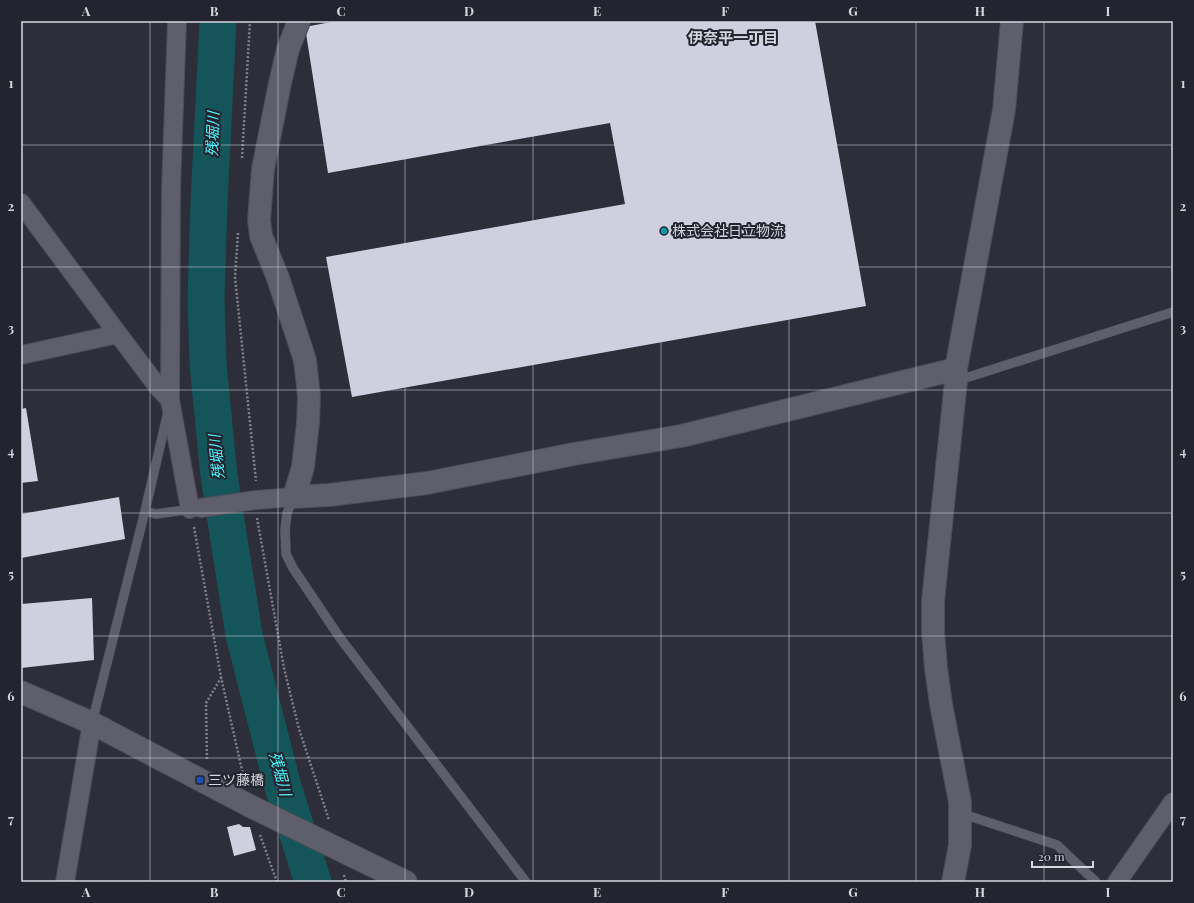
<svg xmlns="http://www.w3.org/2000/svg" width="1194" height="903" font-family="'Playfair Display','Noto Sans JP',serif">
<rect width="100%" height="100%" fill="#2d2e3a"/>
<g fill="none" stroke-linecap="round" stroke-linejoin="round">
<path stroke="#135558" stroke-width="37" d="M218,21l-9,182 -3,96 2,65 11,112 25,159 39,152 30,95"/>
</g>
<path fill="#cfcfdf" d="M336,21h479l51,285 -514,91 -26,-140 299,-53 -15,-81 -282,50 -23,-146z
M26,408l12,73 -17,2v-74z
M119,497l6,42 -104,19v-44z
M92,598l2,62 -73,8v-64z
M239,824l4,3h7l6,23 -22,6 -7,-29z"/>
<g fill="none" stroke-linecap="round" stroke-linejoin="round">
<defs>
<path id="lane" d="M956,381l217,-69
M294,497l-7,16 -2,17 1,24 7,14 47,70 186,244
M145,511l11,3 37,-5
M92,723l53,-212 23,-99
M960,813l97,32 39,37"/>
<path id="street" d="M177,21l-6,168 -1,211 20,109
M21,203l97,131 40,53 12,13
M21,355l97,-21
M201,508l55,-8 38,-3
M65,882l27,-159
M1117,882l56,-80"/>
<path id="secondary" d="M299,21l-11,28 -8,34 -17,86 -4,51 2,16 17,42 27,82 4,36 -1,27 -5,44 -9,30 35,-2 98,-12 147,-29 107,-18 275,-67
M21,692l71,31 158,83 156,76
M953,882l7,-37v-43l-19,-98 -5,-36 -3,-36v-31l23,-220v-12l48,-259 8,-89"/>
</defs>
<use href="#lane" stroke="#4c4c56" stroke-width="10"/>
<use href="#street" stroke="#4c4c56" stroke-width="20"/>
<use href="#secondary" stroke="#4c4c56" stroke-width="24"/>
<path stroke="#80818b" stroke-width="2.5" stroke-dasharray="2 2" stroke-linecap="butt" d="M242,158l8,-137
M238,233l-3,44 21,204
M257,518l27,150 15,61 30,91
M194,527l27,150 23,102
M207,759l-1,-56 15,-25
M260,835l17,47
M344,875l2,7"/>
<use href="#lane" stroke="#5e5e6c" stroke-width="9"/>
<use href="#street" stroke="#5e5e6c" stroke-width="18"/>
<use href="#secondary" stroke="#5e5e6c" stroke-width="22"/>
</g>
<path fill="none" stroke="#d6d6de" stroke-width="1" stroke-opacity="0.55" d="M150,21v861M278,21v861M405,21v861M533,21v861M661,21v861M789,21v861M916,21v861M1044,21v861M21,145h1152M21,267h1152M21,390h1152M21,513h1152M21,636h1152M21,758h1152"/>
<circle fill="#0f9aa8" stroke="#242430" stroke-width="1.5" cx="664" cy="231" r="4"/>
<rect fill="#1a4fb4" stroke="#242430" stroke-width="1.5" x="196" y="776" width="8" height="8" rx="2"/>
<g text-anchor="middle" stroke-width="4" stroke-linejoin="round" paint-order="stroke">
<g font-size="14" fill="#d6d6de" stroke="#242430" text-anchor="start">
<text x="672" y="236">株式会社日立物流</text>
<text x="208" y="785">三ツ藤橋</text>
</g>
<g font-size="15" font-weight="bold" fill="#d6d6de" stroke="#242430">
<text x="733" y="43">伊奈平一丁目</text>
</g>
<g font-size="15" font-style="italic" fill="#4df7fd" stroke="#242430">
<text transform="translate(213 134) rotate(-88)" y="5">残堀川</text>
<text transform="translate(217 457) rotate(-96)" y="5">残堀川</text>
<text transform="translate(280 774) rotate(75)" y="5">残堀川</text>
</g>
</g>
<rect width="1194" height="903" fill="none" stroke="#242430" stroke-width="44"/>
<path d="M1032 861v6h61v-6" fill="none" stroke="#d6d6de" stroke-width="2"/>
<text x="1038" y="861" font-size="12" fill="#d6d6de" stroke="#242430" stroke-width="3" paint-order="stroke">20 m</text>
<rect x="22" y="22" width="1150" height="859" fill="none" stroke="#d6d6de" stroke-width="1.5"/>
<g font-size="13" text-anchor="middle" font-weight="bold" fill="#d6d6de">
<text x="86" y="16">A</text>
<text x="214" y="16">B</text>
<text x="341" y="16">C</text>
<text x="469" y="16">D</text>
<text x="597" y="16">E</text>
<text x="725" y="16">F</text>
<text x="853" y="16">G</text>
<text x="980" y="16">H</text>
<text x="1108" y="16">I</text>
<text x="11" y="88">1</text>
<text x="1183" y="88">1</text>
<text x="11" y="211">2</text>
<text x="1183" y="211">2</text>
<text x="11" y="333">3</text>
<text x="1183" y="333">3</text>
<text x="11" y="456">4</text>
<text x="1183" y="456">4</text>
<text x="11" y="579">5</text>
<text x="1183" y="579">5</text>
<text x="11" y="701">6</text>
<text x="1183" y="701">6</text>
<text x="11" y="824">7</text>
<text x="1183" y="824">7</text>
<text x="86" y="897">A</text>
<text x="214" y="897">B</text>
<text x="341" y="897">C</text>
<text x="469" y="897">D</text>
<text x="597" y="897">E</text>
<text x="725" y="897">F</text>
<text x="853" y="897">G</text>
<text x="980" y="897">H</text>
<text x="1108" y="897">I</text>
</g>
</svg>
